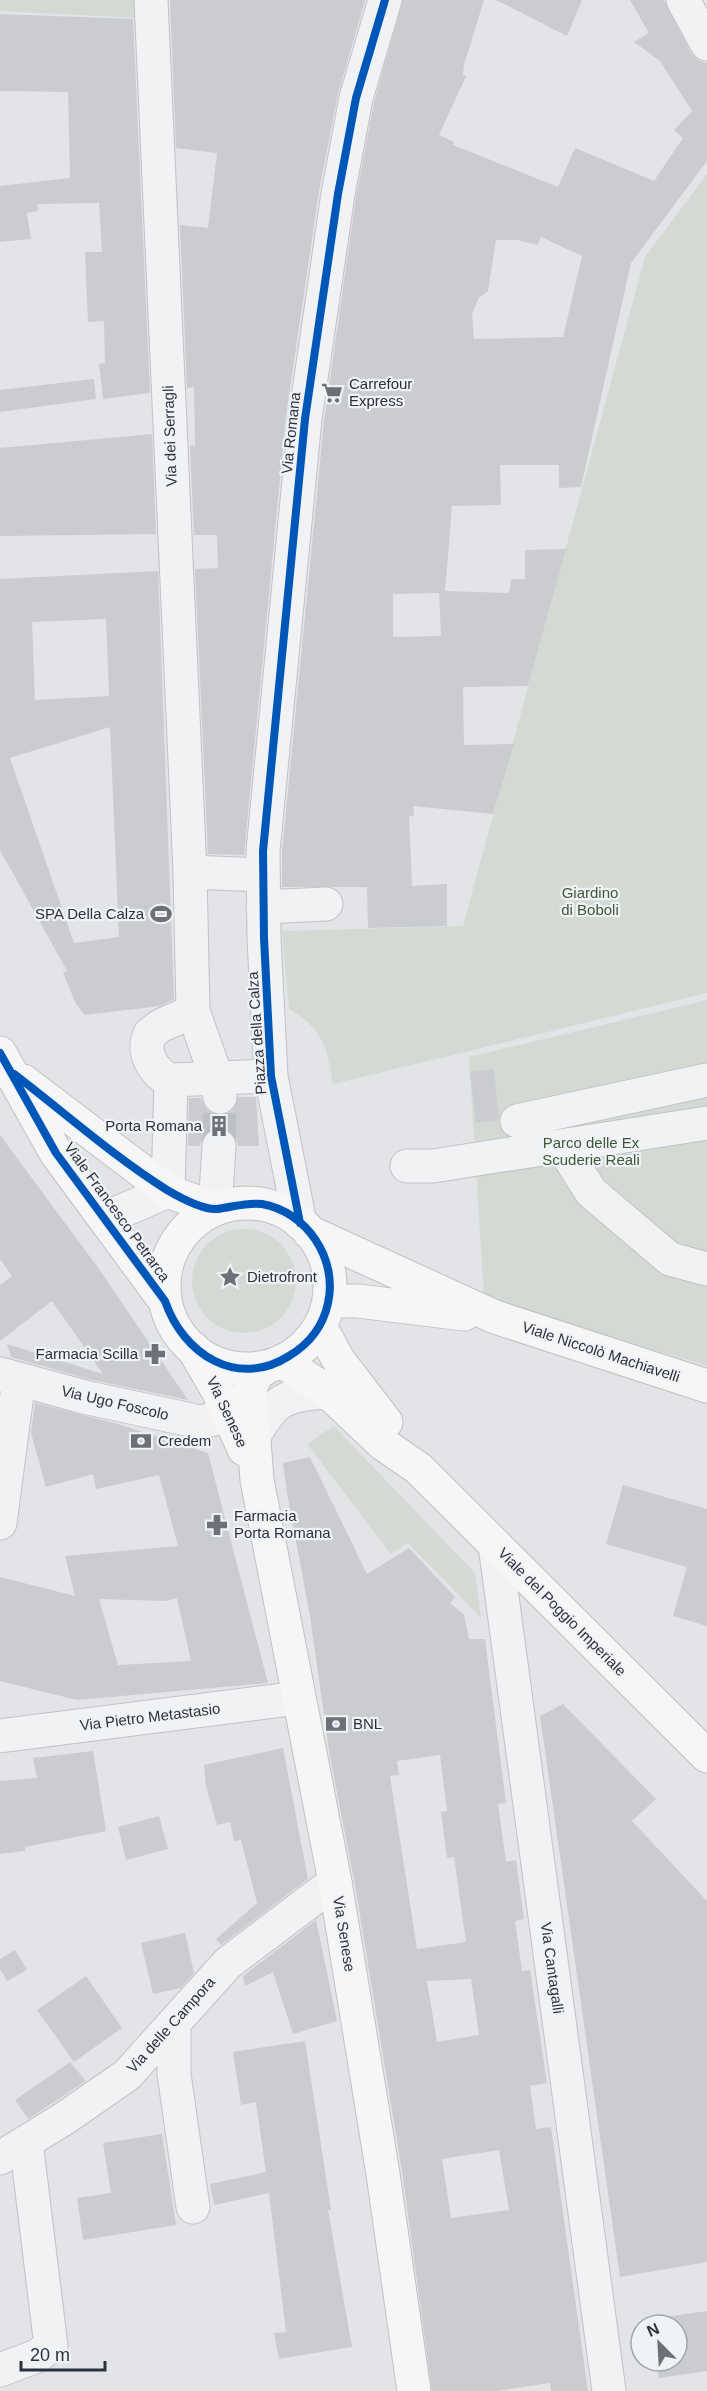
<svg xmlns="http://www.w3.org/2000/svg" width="707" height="2391" font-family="Helvetica,sans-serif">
<rect width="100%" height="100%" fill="#e2e4e7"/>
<path fill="#d3dad3" d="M0,0h137l1,18 -138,-7z
M707,174v819l-374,91c-6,-37 -10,-55 -44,-75l-7,-78 181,-5 182,-669z
M707,1000v366l-223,-69 -15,-240z
M192 1281a52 52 0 1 1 104 0a52 52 0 1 1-104 0Z
M334,1426l141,147 6,45 -73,-75 -17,11 -84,-110z"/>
<path fill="#cbcccf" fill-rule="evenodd" d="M170,0h195l-27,94 -19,97 -33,225 -42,439 -36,-1 -13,-285 23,-1 -1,-33h-23l-4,-90 5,1 -1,-59 -7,1 -7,-163 28,3 9,-75 -41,-5z
M403,0h81l-20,65 -1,10 3,1 -27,59 15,7 -1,3 105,42 17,-39 79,33 29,-43 -9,-8 18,-19 -32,-50 -26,-19 15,-9 -19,-33h34l27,53 7,7 9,3v98l-76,102 -50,224 -22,1v-23h-59l1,40 -49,1 -7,85 64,2 2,-14h14v-29l41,-1 -38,137 -65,1 1,58 50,-1 -21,70 -80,-8 1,10h-5l3,70 35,-2v42l-79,2 -1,-41h-85v-35l42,-431 32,-224 18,-95zM541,237l41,19 -19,81 -89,2 -2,-26 7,-15 9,-7 8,-51h21l21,5zM439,593l2,43 -48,1v-43z
M496,0h86l-15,36z
M0,14l133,5 17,374 -47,6 -4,-35 6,-1 -1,-42 -16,1 -3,-70h17l-3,-49 -62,1 1,7 -11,2 4,26 -31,3v-56l70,-8 -2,-86 -68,-1z
M94,379l2,20 -96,13v-22z
M152,434l4,100 -156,2v-88z
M158,571l16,428 -14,7 -75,9 -9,-11 -13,-31 4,-2 -67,-121v-271zM106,619l3,77 -74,4 -3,-78zM110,727l9,210 -45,6 -64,-185z
M494,1069l5,51 -23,3 -6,-51z
M238,1097h18l3,49h-21l-2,-8 -6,-7 -10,-4 -9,2 -7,6 -4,11h-12l1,-48h12l5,11 8,6 8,1 10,-5z
M0,1135l99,134 89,131 -100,-21 -77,-22 -4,-13 96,30 -51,-73 -52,40v-56l12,-9 -12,-17z
M35,1403l83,21 90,29 60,230 -191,17 -77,-19v-104l75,19 -10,-40 113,-10 -19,-71 -63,14 -3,-15 -47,13 -15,-54zM177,1598l14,63 -73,4 -19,-66 67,2z
M310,1457l57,117 42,-26 46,49 -5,6 14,12 5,24h16l21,164 -8,1 8,58 10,-2 8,59 -9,2 7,50 8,-1 17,113 -17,3 6,43 15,-2 37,264h-37l-1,-8 -54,8h-64l-30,-220 -48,-292 -24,-122 -20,-141 -23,-123 -4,-30zM440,1755l7,56 -6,1 6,46 7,-1 12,85 -49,7 -27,-173 9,-1 -2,-14zM471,1979l8,56 -42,7 -10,-61zM499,2150l10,60 -58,8 -9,-59z
M623,1485l84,24v117l-34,-10 14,-49 -81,-23z
M563,1704l93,95 -24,22 75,80v361l-87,15 -80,-561z
M283,1748l25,131 -87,66 -5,-6 41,-36 -16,-63 -7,1 -4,-19 -13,3 -11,-39 -2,-21z
M93,1751l13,80 -81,16v4l-25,3v-73l37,-3 -4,-20z
M159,1816l9,33 -42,11 -8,-33z
M316,1920l21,101 -44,13 -20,-62 -28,14 -2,-10z
M185,1933l9,40 -13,15 -28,6 -12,-51z
M15,1950l12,20 -20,11 -7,-12v-10z
M86,1976l36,52 -48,34 -37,-52z
M305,2041l26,169h-3l24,137 -73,12 -5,-26 12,-1 -17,-139 -55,12 -4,-21 56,-12 -10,-70 -15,3 -8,-53z
M70,2062l16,19 -58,38 -13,-19z
M162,2134l14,91 -93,15 -6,-42 34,-5 -8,-50z
M707,2311v60l-48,7 -3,-17h21v-36h-26l-1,-6z"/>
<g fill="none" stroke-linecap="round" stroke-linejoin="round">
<path stroke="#bdc0c5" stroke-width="33" stroke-dasharray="33 16" stroke-linecap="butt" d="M219,1146l1,-49"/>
<defs>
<path id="minor" d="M151,0l39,872 3,139 24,68 3,18
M683,0l24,44
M190,872l72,3
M263,907l63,-3
M193,1011l-33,15 -10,8c-9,18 4,40 21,46l100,-4
M517,1121l190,-41
M562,1146l29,46 79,67 37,10
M407,1166h26l274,-43
M215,1209l4,-63
M106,1218l62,-27 3,-111
M300,1223l-29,-147 -7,-138 -1,-87 42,-432 33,-225 18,-96 29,-98
M0,1374l84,23 116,25 30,-6
M252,1440c21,-39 31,-46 76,-48
M0,1523l19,-144
M495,1545l114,846
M0,1736l299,-38
M174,2025v49l19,133
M0,2158l65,-40 62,-43 101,-112 107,-81
M0,2370l37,-14 14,-10 -25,-204"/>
<path id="major" d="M0,1053l56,100 109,148
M23,1081l145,110 47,18
M164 1286a83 83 0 1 1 166 0a83 83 0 1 1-166 0Z
M309,1232l186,85 212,69
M329,1301h29l106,13
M320,1326l19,35 47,61
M193,1348l25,43 26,58
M282,1361l46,31 55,52 35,24 289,288
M267,1367l-11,8 -6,14 7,91 78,402 48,292 31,217"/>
</defs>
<use href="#minor" stroke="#c1c2c5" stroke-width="35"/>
<use href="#major" stroke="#bfc1c4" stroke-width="35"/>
<use href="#minor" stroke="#f1f2f4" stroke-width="33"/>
<use href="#major" stroke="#f6f6f6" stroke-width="33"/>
<defs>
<path id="cycleway" d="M0,1053l56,100 109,148c18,53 72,88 124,55 20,-12 34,-29 39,-53 10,-44 -21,-91 -66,-99 -16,-2 -29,3 -45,5 -14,1 -38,-12 -50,-19 -54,-34 -102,-77 -153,-116
M300,1223l-29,-147 -7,-138 -1,-87 42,-432 33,-225 18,-96 29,-98"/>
</defs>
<use href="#cycleway" stroke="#f0f3f6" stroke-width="11"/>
<use href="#cycleway" stroke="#0057b8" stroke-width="8"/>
</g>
<defs>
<symbol id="supermarket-bare" viewBox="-9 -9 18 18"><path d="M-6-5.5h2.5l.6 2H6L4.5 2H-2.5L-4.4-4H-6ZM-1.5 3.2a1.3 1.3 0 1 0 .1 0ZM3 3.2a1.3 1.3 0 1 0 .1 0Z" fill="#6b7079" stroke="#f0f3f6" stroke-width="2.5" paint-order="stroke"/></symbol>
<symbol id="stadium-bare" viewBox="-9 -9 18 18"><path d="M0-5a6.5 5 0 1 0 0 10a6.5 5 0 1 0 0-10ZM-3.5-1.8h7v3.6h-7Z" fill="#6b7079" stroke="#f0f3f6" stroke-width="2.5" paint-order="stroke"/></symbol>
<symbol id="building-bare" viewBox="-9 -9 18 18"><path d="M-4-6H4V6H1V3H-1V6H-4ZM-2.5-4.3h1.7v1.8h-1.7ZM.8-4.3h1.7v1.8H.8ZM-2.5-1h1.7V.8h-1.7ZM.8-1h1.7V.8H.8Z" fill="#6b7079" stroke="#f0f3f6" stroke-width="2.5" paint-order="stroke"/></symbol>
<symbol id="sight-bare" viewBox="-9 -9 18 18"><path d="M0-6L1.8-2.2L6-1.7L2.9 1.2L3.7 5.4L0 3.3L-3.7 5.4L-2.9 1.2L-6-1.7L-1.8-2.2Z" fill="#6b7079" stroke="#f0f3f6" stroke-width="2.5" paint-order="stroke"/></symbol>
<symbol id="pharmacy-bare" viewBox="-9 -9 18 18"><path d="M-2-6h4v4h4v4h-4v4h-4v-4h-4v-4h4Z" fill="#6b7079" stroke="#f0f3f6" stroke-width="2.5" paint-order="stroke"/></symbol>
<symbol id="bank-bare" viewBox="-9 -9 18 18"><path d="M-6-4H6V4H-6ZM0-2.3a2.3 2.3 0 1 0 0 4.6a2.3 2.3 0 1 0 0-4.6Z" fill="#6b7079" stroke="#f0f3f6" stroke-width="2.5" paint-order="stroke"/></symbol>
</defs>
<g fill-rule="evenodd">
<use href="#supermarket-bare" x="317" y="378" width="30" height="30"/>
<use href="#stadium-bare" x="146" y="899" width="30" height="30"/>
<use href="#building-bare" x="204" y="1111" width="30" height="30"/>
<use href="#sight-bare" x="215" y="1262" width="30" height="30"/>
<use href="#pharmacy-bare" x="140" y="1339" width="30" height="30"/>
<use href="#bank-bare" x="126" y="1426" width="30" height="30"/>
<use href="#pharmacy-bare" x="202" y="1510" width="30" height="30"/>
<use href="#bank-bare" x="321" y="1709" width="30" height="30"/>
</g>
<g text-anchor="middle" stroke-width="4.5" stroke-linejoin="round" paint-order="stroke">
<g font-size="15" fill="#2b323e" stroke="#f0f3f6" text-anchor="start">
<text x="349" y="389">Carrefour<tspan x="349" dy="17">Express</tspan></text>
<text x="144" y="919" text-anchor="end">SPA Della Calza</text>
<text x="202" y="1131" text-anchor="end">Porta Romana</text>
<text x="247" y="1282">Dietrofront</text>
<text x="138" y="1359" text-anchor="end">Farmacia Scilla</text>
<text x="158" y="1446">Credem</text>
<text x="234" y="1521">Farmacia<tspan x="234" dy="17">Porta Romana</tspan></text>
<text x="353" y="1729">BNL</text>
</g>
<g font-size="15" fill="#2b323e" stroke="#f0f3f6">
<text transform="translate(291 433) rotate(-84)" y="5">Via Romana</text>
<text transform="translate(170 436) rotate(-92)" y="5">Via dei Serragli</text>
<text transform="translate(257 1033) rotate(-94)" y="5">Piazza della Calza</text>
<text transform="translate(117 1212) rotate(54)" y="5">Viale Francesco Petrarca</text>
<text transform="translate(601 1352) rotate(18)" y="5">Viale Niccolò Machiavelli</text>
<text transform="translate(115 1403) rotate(13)" y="5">Via Ugo Foscolo</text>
<text transform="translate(227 1412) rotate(65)" y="5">Via Senese</text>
<text transform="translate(562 1612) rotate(45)" y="5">Viale del Poggio Imperiale</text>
<text transform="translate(150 1717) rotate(-7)" y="5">Via Pietro Metastasio</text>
<text transform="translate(344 1934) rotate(81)" y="5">Via Senese</text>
<text transform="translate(552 1968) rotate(82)" y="5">Via Cantagalli</text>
<text transform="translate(171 2025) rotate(-48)" y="5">Via delle Campora</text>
</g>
<g font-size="15" fill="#40583a" stroke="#f0f3f6">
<text x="590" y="898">Giardino<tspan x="590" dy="17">di Boboli</tspan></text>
<text x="591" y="1148">Parco delle Ex<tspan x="591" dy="17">Scuderie Reali</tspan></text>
</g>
</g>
<g transform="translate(659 2343) rotate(336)"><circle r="28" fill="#f0f3f6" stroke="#a1a6ac" stroke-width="1.5"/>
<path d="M0-4.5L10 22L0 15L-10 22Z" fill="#6b7079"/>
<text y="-9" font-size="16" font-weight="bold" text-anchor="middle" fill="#2b323e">N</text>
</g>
<path d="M21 2361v9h84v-9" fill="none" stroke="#2b323e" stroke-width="3"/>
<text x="30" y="2361" font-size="18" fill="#2b323e" stroke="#f0f3f6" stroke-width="4.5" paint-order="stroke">20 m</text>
</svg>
